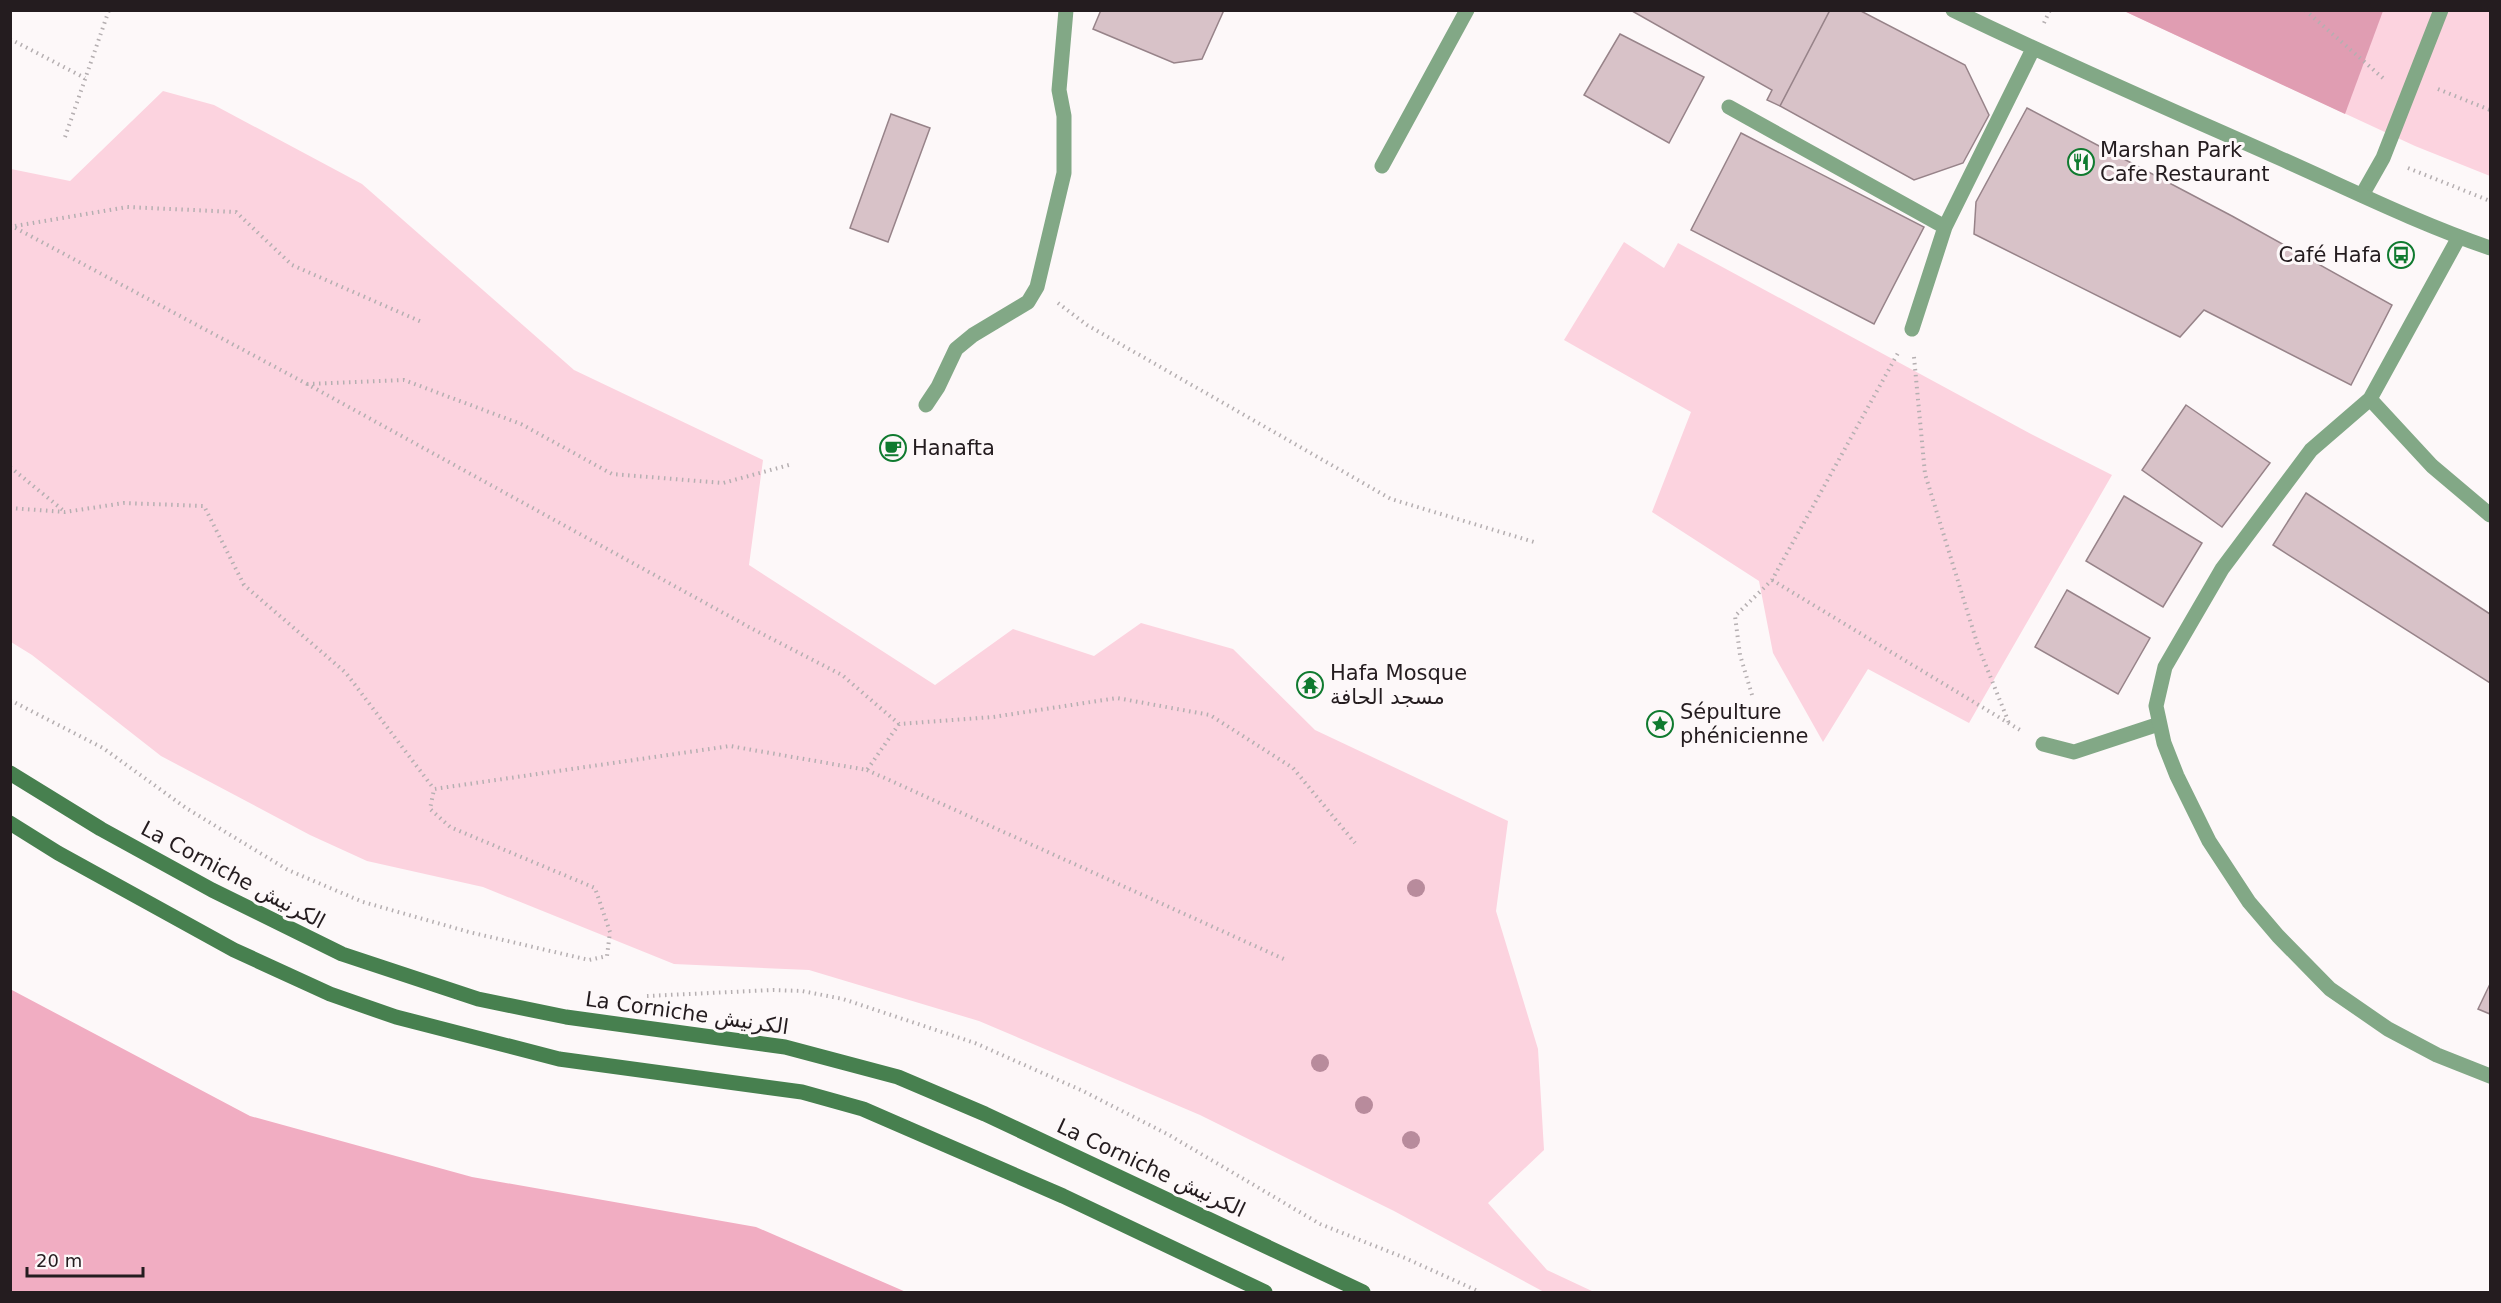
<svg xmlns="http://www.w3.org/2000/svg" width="2501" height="1303" font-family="'DejaVu Sans',Vazirmatn,sans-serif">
<rect width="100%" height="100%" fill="#fdf8f9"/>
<path fill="#fcd3df" d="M2124,11h366v165l-75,-30z
M163,91l51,14 148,79 212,186 189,90 -14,105 186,120 78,-56 81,27 47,-33 92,26 82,81 193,91 -12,90 42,138 6,101 -56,53 59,67 47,22h-50l-150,-81 -194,-96 -221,-94 -170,-51 -135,-6 -191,-77 -116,-26 -57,-26 -149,-79 -129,-101 -21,-13v-473l59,12z
M1624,242l40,26 14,-25 353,191 81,41 -143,248 -101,-54 -45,73 -50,-89 -14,-72 -107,-69 39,-100 -127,-72z"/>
<path fill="#e09db2" d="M2124,11l259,-1v1l-38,103z"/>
<path fill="#f1adc2" d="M10,989l240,127 222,61 284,50 150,65h-895z"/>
<path fill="#d8c2c8" stroke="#978389" stroke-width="1.5" d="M1101,10h123l-22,49 -28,4 -81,-34z
M1826,10l3,2 -49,94 -13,-6 5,-10 -140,-79z
M1830,10h29l106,55 24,50 -26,48 -49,17 -134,-74z
M1620,34l84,43 -35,66 -85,-48z
M2027,108l205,108 160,89 -41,80 -147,-75 -24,27 -206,-103 2,-32z
M891,114l39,14 -42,114 -38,-14z
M1741,133l183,94 -50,97 -183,-94z
M2186,405l84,58 -48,64 -80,-57z
M2306,493l184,121v69l-217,-138z
M2124,496l78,47 -39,64 -77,-46z
M2067,590l83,48 -32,56 -83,-47z
M2490,984v30l-12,-5z"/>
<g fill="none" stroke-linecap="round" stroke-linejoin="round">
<path stroke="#b5afb1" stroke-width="4" stroke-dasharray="1.5 4.5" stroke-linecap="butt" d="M2305,10l79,69
M2044,23l6,-13
M10,39l75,39
M2438,89l52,21
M65,137l44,-127
M2408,168l82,33
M10,225l297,159 442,243 93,48 57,49 94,-7 124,-19 93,17 83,53 62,75
M15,226l112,-19 109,5 56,53 132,58
M1058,303l29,22 304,174 143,43
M1914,357l11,117 53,172 31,77
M307,384l97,-4 117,44 91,50 111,9 66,-18
M10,467l54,44
M10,508l55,4 59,-9 80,3 40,79 102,88 88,116
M1772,580l248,150
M1752,695l-12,-40 -5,-39 37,-36 126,-227
M10,700l93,48 83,60 102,62 75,32 106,30 120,28 18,-4 3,-24 -15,-44 -145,-61 -20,-18 4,-20 296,-43 137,24 32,-46
M867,770l419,190
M647,996l126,-6 29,1 41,8 132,44 108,48 86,44 151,89 85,34 75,34"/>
<path stroke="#82a886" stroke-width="15" d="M2362,195l21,-37 58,-148
M2043,744l31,8 85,-28"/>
<path stroke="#82a886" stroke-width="15" d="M1953,10c107,52 216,99 324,147 70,31 140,66 213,91
M1729,107l216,120
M1382,166l85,-156
M2459,237l-89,162 -59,51 -89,119 -57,98 -9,39 8,37 13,33 32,65 40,61 29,34 52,53 58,40 49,26 53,21
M1912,329l33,-102 88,-178
M2370,399l62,67 58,49
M926,405l12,-18 18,-38 17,-14 55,-33 9,-15 27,-114v-57l-5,-26 7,-80"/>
<path stroke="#47804f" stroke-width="15" d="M10,773l91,56 111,61 130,64 136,45 88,18 219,30 113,30 87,37 378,178
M10,823l48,30 176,97 96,44 66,23 163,42 243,33 61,17 200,87 202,96"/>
</g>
<g fill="#b88b9c">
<circle cx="1416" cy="888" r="9"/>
<circle cx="1320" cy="1063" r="9"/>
<circle cx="1364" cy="1105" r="9"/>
<circle cx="1411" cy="1140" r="9"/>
</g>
<defs>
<symbol id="restaurant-ring" viewBox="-11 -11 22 22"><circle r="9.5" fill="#fdf8f9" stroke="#0f7a2f" stroke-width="1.5"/><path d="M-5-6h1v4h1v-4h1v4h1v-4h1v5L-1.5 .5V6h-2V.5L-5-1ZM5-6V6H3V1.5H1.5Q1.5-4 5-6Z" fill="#0f7a2f"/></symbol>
<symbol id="bus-ring" viewBox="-11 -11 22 22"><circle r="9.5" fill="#fdf8f9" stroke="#0f7a2f" stroke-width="1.5"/><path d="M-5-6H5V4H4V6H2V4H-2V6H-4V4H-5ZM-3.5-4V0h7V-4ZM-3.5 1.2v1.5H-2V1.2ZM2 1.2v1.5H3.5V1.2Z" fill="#0f7a2f"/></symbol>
<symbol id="cafe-ring" viewBox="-11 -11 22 22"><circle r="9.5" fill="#fdf8f9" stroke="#0f7a2f" stroke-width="1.5"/><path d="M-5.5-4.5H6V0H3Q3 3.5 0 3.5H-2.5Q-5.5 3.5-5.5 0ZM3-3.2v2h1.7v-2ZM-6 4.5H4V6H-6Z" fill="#0f7a2f"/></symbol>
<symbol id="temple-ring" viewBox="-11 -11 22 22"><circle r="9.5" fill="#fdf8f9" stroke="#0f7a2f" stroke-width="1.5"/><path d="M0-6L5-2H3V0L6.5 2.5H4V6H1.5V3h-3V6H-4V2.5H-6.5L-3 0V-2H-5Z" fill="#0f7a2f"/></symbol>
<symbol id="sight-ring" viewBox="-11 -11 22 22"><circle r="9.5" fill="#fdf8f9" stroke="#0f7a2f" stroke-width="1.5"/><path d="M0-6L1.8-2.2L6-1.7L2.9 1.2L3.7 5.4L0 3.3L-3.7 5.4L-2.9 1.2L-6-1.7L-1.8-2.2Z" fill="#0f7a2f"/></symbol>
</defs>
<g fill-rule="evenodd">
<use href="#restaurant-ring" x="2066" y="147" width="30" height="30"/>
<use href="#bus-ring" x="2386" y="240" width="30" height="30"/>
<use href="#cafe-ring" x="878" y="433" width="30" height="30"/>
<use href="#temple-ring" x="1295" y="670" width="30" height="30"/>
<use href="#sight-ring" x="1645" y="709" width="30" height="30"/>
</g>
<g text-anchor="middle" stroke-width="6" stroke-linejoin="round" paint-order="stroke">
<g font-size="21" fill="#241c1f" stroke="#fdf8f9" text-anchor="start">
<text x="2100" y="157">Marshan Park<tspan x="2100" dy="24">Cafe Restaurant</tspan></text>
<text x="2382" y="262" text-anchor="end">Café Hafa</text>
<text x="912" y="455">Hanafta</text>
<text x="1330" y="680">Hafa Mosque<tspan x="1330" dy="24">مسجد الحافة</tspan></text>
<text x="1680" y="719">Sépulture<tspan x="1680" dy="24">phénicienne</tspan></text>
</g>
<g font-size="21" fill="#241c1f" stroke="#fdf8f9">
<text transform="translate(233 875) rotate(28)" y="7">La Corniche الكرنيش</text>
<text transform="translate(687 1013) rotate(8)" y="7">La Corniche الكرنيش</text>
<text transform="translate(1151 1168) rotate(25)" y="7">La Corniche الكرنيش</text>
</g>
</g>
<rect width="2501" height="1303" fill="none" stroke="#241c1f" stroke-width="24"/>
<path d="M27 1267v9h116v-9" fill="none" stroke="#241c1f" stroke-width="3"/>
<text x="36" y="1267" font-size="18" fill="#241c1f" stroke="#fdf8f9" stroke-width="4.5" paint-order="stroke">20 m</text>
</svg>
